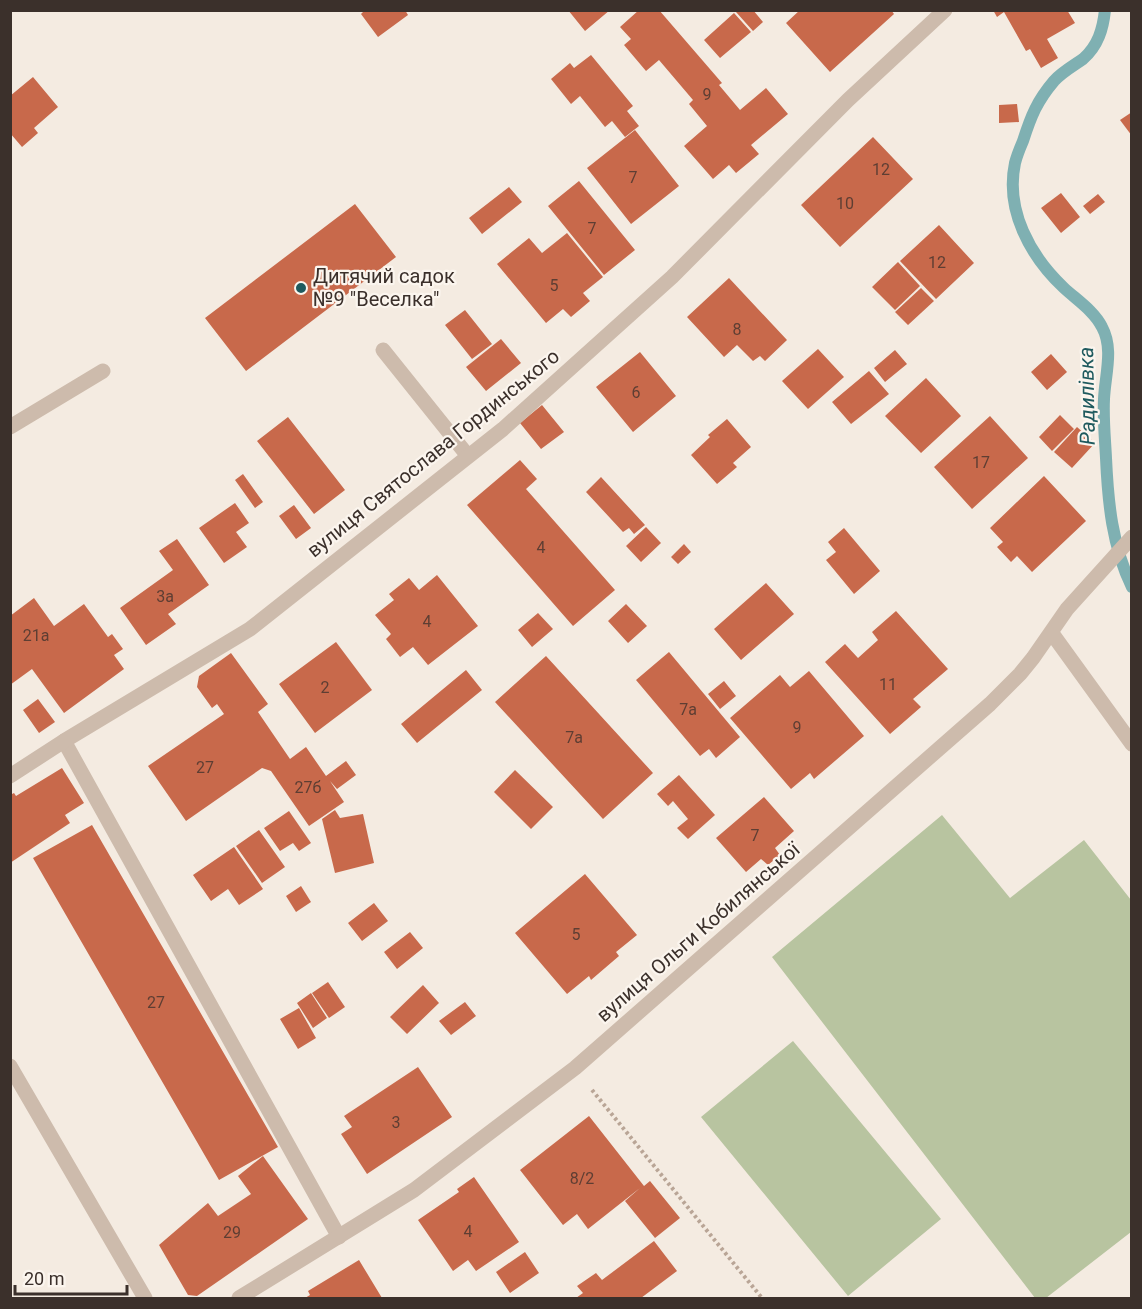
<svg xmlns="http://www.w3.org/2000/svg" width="1142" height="1309" font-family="Roboto,sans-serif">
<rect width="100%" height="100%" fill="#f4ebe1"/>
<path fill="#b8c4a0" d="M942,815l68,83 74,-58 47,60v332l-85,66h-11l-263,-341z
M793,1041l148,178 -93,77 -147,-179z"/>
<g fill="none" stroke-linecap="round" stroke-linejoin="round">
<path stroke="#7fb0b2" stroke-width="12" d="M1105,10c-2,19 -7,36 -22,49 -10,7 -21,13 -29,22 -17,20 -23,35 -31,60 -3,7 -6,14 -8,22 -10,47 15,93 49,125 13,12 30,23 38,39 12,22 3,48 2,72 -1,20 1,39 2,59 2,44 6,88 26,129"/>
</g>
<path fill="#c8694b" d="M365,10h40l3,5 -30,22 -17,-23z
M568,10h42l-25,21z
M639,10h20l63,73 -3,2 21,25 26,-22 22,26 -37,31 8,9 -23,19 -7,-8 -16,14 -29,-33 23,-20 -18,-22 4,-4 -34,-40 -13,11 -22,-26 7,-6 -11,-12z
M738,10h15l10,12 -10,9 -17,-19z
M800,10h91l3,4 -64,58 -44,-49z
M993,10h74l8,13 -28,16 11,19 -17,10 -11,-19 -4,2 -22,-39 -7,5z
M734,13l17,19 -31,26 -16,-18z
M591,55l42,51 -6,5 12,15 -14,11 -13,-16 -7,6 -25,-31 -9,8 -20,-25 19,-16 4,5z
M33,77l25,30 -24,21 4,5 -16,14 -12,-14v-37z
M1017,104l2,18 -20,1v-18z
M1132,112v24l-12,-16z
M635,130l44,56 -48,38 -44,-56z
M873,137l40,42 -73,68 -39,-42z
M579,181l56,69 -31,25 -56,-69z
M509,187l13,15 -40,32 -13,-16z
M1061,193l19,24 -19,16 -20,-25z
M1098,194l7,8 -15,12 -7,-8z
M355,204l41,53 -150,114 -41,-53z
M939,225l35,38 -38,36 -36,-38z
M567,233l36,44 -20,16 7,8 -19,16 -8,-8 -17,14 -49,-59 32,-26 13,15z
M898,262l22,24 -25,24 -23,-23z
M729,278l58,62 -22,21 -5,-5 -7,5 -16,-16 -13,12 -37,-40z
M921,288l13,13 -26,24 -13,-13z
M465,310l27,34 -20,15 -27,-34z
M501,339l20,24 -35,28 -20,-24z
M818,349l26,28 -36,32 -26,-28z
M895,350l12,14 -22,18 -11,-14z
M640,352l36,44 -43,36 -37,-45z
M1051,354l16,18 -20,18 -16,-18z
M869,371l20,23 -38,30 -19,-22z
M926,378l35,38 -40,37 -36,-37z
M542,405l22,27 -23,17 -21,-26z
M1060,415l14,14 -22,22 -13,-14z
M990,416l38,42 -56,51 -38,-42z
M288,417l57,73 -31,24 -57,-73z
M727,419l24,28 -18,16 4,4 -20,17 -26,-29 19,-18 -2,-2z
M1077,427l18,16 -23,25 -18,-16z
M520,460l17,19 -11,10 89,101 -42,36 -106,-121z
M243,474l20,28 -8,6 -20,-28z
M1044,476l42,45 -54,51 -15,-16 -6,6 -14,-15 6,-5 -13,-14z
M601,477l44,48 -11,9 -5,-6 -6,4 -37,-40z
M235,503l14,20 -13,9 11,15 -23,16 -25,-35z
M294,505l17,23 -15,11 -17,-23z
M646,527l15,16 -20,19 -15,-16z
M844,528l36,43 -26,23 -28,-34 10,-8 -8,-10z
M177,539l32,46 -41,29 8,10 -30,21 -26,-37 53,-38 -14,-19z
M684,544l7,8 -13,12 -7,-7z
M437,575l41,51 -50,39 -15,-18 -13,10 -14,-18 5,-5 -16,-19 19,-15 -5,-6 20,-16 10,12z
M766,583l28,31 -53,46 -27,-31z
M34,598l20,28 30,-22 24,33 4,-3 11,15 -9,6 10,14 -60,44 -32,-44 -22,16v-69z
M626,604l21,22 -19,17 -20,-22z
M896,611l52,58 -35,30 8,8 -31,27 -65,-72 20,-18 13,14 20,-18 -6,-8z
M538,613l15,16 -21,18 -14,-17z
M336,642l36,48 -57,43 -36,-49z
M669,652l71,85 -24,21 -7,-9 -9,7 -64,-76z
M231,653l37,51 -10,8 32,47 16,-12 20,29 20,-15 10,14 -19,14 -7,-8 14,21 -35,24 -38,-55 -9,-3 -76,53 -38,-55 76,-52 -7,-10 -5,4 -15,-21 2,-11z
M546,656l107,117 -50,46 -108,-117z
M466,670l16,20 -65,53 -16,-19z
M809,671l55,65 -50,43 -4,-6 -19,16 -61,-71 50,-43 10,12z
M724,681l12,15 -16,13 -12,-15z
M38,699l17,23 -16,11 -16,-23z
M62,768l22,35 -19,12 5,8 -60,40v-68l4,-2 2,3z
M515,770l38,37 -22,22 -37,-37z
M679,775l36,40 -27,24 -11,-11 11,-9 -15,-18 -5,5 -11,-12z
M764,797l30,34 -19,17 5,7 -12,10 -7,-6 -15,13 -30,-34z
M335,810l5,8 23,-4 11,49 -39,10 -13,-54z
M289,811l22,32 -12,8 -6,-8 -13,8 -16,-23z
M92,825l186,322 -59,33 -186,-322z
M259,830l26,37 -23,16 -26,-37z
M234,847l29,42 -24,16 -11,-16 -17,12 -18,-26z
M585,874l52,61 -21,17 3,4 -28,24 -2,-4 -22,18 -52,-61z
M301,886l10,16 -15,10 -10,-16z
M374,903l14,18 -26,20 -14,-18z
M410,932l13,16 -26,21 -13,-17z
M328,982l17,25 -16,11 -17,-25z
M423,985l16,18 -32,31 -17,-17z
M311,993l16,25 -14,10 -16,-25z
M465,1002l11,14 -25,19 -12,-14z
M299,1008l17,30 -18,11 -18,-30z
M418,1067l34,50 -85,57 -26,-40 11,-7 -8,-11z
M589,1116l55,70 6,-5 30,37 -25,20 -30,-37 15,-13 -52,41 -11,-15 -14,11 -43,-55z
M263,1156l45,63 -111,77 -9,-1 -29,-50 49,-42 10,13 33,-22 -13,-18z
M474,1177l45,65 -43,29 -8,-11 -15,11 -35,-51 41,-28 -2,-3z
M654,1241l23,30 -36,27h-65l7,-5 -6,-7 19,-13 6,7z
M525,1252l14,21 -29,20 -14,-21z
M359,1260l23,38h-77l5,-3 -2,-4z"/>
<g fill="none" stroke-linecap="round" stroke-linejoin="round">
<path stroke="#b9a596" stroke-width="4" stroke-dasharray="3 3" stroke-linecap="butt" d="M592,1090l170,208"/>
<path stroke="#cdbbac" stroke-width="15" d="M383,350l85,106
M10,427l93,-56
M64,741l275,496"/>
<path stroke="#cdbbac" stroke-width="15" d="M1051,632l81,112
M10,776l54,-35 186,-112 253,-200 169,-152 176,-177 97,-90
M239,1298l175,-108 161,-122 415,-364 30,-30 13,-16 34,-49 65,-72"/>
<path stroke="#cdbbac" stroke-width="15" d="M10,1066l135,232"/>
</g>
<circle fill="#1f5a5e" stroke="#fbf5ee" stroke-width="2" cx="301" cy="288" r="6"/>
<g text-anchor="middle" stroke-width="4.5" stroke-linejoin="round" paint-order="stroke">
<g font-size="16" fill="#5e3e33">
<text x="707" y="100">9</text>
<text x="881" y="175">12</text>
<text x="633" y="183">7</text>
<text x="845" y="209">10</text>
<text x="592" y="234">7</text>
<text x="937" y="268">12</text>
<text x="554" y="291">5</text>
<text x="737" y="335">8</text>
<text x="636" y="398">6</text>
<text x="981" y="468">17</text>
<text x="541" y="553">4</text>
<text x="165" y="602">3а</text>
<text x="427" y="627">4</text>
<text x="36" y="641">21а</text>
<text x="888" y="690">11</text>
<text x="325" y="693">2</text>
<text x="688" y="715">7а</text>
<text x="797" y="733">9</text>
<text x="574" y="743">7а</text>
<text x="205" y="773">27</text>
<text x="308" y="793">27б</text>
<text x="755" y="841">7</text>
<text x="576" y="940">5</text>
<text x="156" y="1008">27</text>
<text x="396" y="1128">3</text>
<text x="582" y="1184">8/2</text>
<text x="468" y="1237">4</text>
<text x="232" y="1238">29</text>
</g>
<g font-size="20" fill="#3b302b" stroke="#fbf5ee" text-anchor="start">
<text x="313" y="283">Дитячий садок<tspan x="313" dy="23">№9 "Веселка"</tspan></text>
</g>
<g font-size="20" fill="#3b302b" stroke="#fbf5ee">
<text transform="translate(433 453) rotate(-39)" y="7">вулиця Святослава Гординського</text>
<text transform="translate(698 932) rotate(-41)" y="7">вулиця Ольги Кобилянської</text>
</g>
<g font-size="21" font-style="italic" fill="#1f5a5e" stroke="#fbf5ee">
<text transform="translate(1087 396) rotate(-91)" y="7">Радилівка</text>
</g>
</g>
<rect width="1142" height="1309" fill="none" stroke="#3b302b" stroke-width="24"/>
<path d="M15 1285v9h112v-9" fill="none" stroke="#3b302b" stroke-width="3"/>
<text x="24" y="1285" font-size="18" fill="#3b302b" stroke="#fbf5ee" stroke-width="4.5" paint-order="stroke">20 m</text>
</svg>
